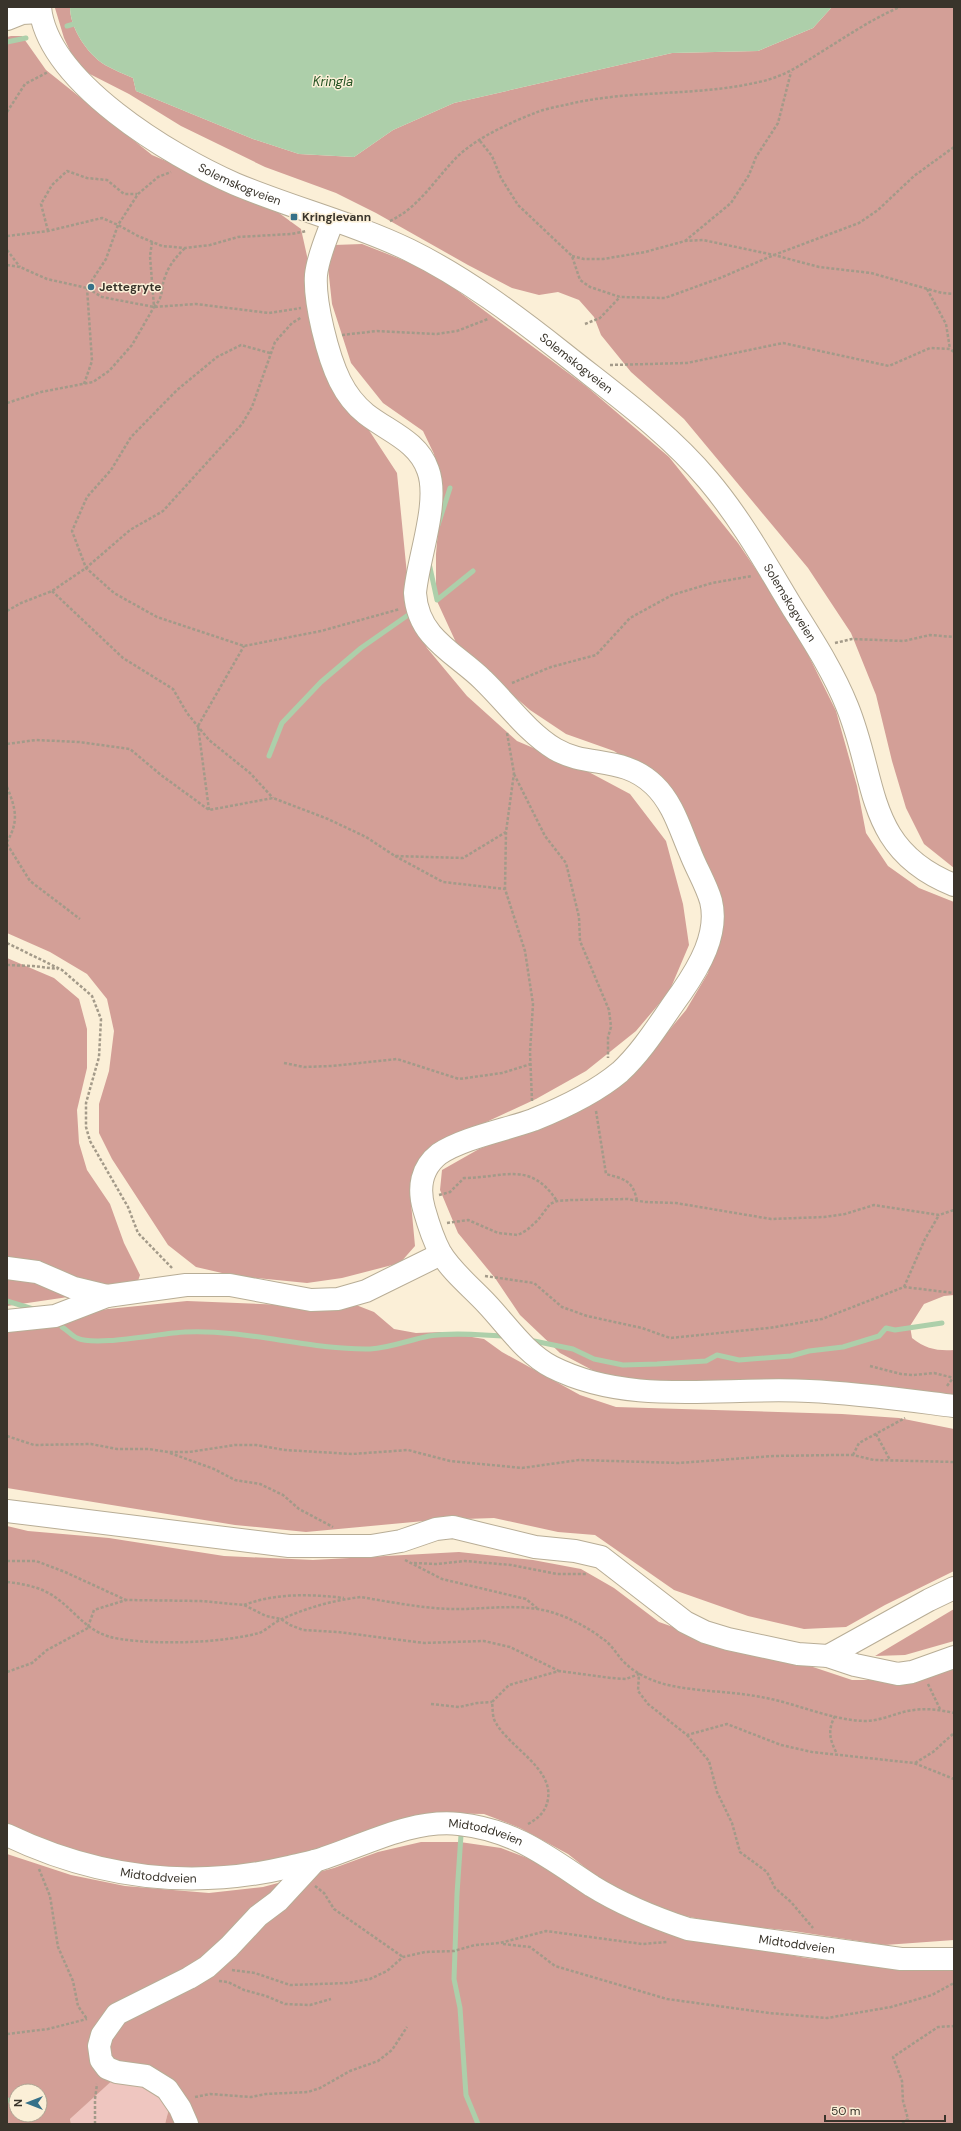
<svg xmlns="http://www.w3.org/2000/svg" width="961" height="2131" font-family="'DM Sans',sans-serif">
<rect width="100%" height="100%" fill="#fbefd7"/>
<path fill="#efc6c0" d="M115,2077l59,12 -9,35h-94l-1,-5z"/>
<path fill="#d39f97" fill-rule="evenodd" d="M70,7c0,21 17,47 35,58 9,5 19,9 28,13l3,13 117,48 46,15 55,3 39,-27 61,-27 218,-50 86,-2 55,-23 19,-21h122v861l-30,-24 -18,-36 -14,-47 -16,-66 -25,-62 -43,-65 -124,-149 -53,-47 -30,-37 -7,-18 -15,-17 -21,-8 -19,3 -27,-7 -44,-23 -92,-52 -40,-20 -71,-26 -84,-41 -52,-32 -51,-26 -14,-30 -9,-30z
M11,36h11l24,34 106,85 116,50 33,24 8,36 50,150 38,58 14,142 16,33 40,48 50,45 68,29 45,24 36,47 17,63 6,41 -20,47 -33,39 -50,40 -50,28 -69,32 -54,41 -2,31 4,43 -15,17 -58,15 -35,5 -72,-7 -39,-9 -28,-22 -56,-86 -13,-26v-29l10,-33 5,-40 -7,-32 -20,-25 -37,-22 -43,-19v-896z
M362,244l69,27 156,116 82,70 69,86 55,81 43,87 21,75 9,47 22,33 31,22 35,14v393l-10,1 -20,8 -14,22 2,12c14,11 25,13 42,12v46l-240,-15 -103,-1 -51,-27 -40,-38 -25,-37 -37,-45 -18,-43 2,-20 37,-21 90,-34 67,-45 50,-60 22,-37 9,-39 -64,-158 -39,-25 -48,-17 -36,-24 -71,-61 -23,-50v-45l5,-57 -7,-43 -11,-23 -40,-28 -32,-40 -19,-59 -4,-37 6,-22z
M7,958l47,20 25,21 8,30v39l-10,42 2,33 8,27 23,34 14,39 16,32 -4,12 -129,19z
M187,1301l97,4h72l18,7 20,17 22,4 26,-1 42,7 18,13 78,43 36,12 226,7 57,4 55,11v142l-69,34 -39,22 -42,2 -56,-13 -74,-26 -79,-55 -37,-3 -64,-14 -59,2 -129,12 -71,-7 -228,-37v-162l101,-17z
M7,1526l21,5 81,7 115,18 89,4 146,-8 74,8 48,9 33,19 45,34 79,28 57,11 57,19h37l65,-11v271l-69,5 -92,-14 -69,-7 -39,-8 -48,-17 -36,-19 -33,-26 -48,-26 -36,-14 -52,-1 -36,11 -52,22 -121,24 -95,-2 -87,-28 -34,-17z
M954,1609v32l-49,14 -30,1z
M421,1842h39l41,6 29,11 147,75 129,24 111,12 37,-3v157h-789l9,-35 -58,-12 -46,42 1,5h-64v-270l64,21 54,11 84,7 54,-6 71,-19 44,-16zM16,2091h24v24h-24z"/>
<path fill="#adcfaa" d="M70,7h762l-19,21 -55,23 -86,2 -218,50 -61,27 -39,27 -55,-3 -46,-15 -117,-48 -3,-13c-9,-4 -19,-8 -28,-13 -18,-11 -35,-37 -35,-58z"/>
<g fill="none" stroke-linecap="round" stroke-linejoin="round">
<path stroke="#adcfaa" stroke-width="5" d="M67,26l7,-2
M7,42l19,-4
M438,525l12,-37
M429,563l8,37 36,-29
M269,756l13,-33 39,-41 40,-34 50,-35
M7,1301l26,8
M62,1327c5,3 10,9 15,11 19,9 83,-5 108,-6 62,-3 122,18 185,17 20,-1 39,-9 59,-13 24,-4 51,-1 76,0
M534,1341l39,8 21,10 29,6 34,-1 49,-3 11,-6 22,5 52,-4 18,-5 34,-4 36,-11 7,-8 9,2 47,-7
M461,1835l-4,59 -3,85 6,29 6,87 12,29
M7,2100l9,2
M40,2108l3,2"/>
<defs>
<g id="minor">
<path id="s1" d="M40,7c7,75 131,149 195,177 57,24 118,39 174,66 55,27 106,65 154,103 50,40 104,78 145,127 33,39 58,84 84,127 20,32 41,64 55,99 31,75 17,143 107,179"/>
<path d="M7,19l15,-6 18,-1"/>
<path d="M333,220c-6,17 -15,36 -17,55 -2,27 12,82 24,106 6,12 16,25 26,33 23,18 52,27 62,56 12,32 -10,88 -13,123 1,16 6,29 16,41 15,18 36,30 52,46 23,22 44,52 72,69 32,19 68,6 99,36 19,18 26,44 36,67 6,16 16,32 21,49 8,33 -12,66 -30,92 -19,26 -37,57 -61,79 -25,21 -57,36 -87,48 -28,10 -70,18 -94,34 -18,14 -21,34 -15,55 4,14 9,30 16,43 11,19 31,35 46,51 21,22 39,50 66,64 79,40 172,19 257,24 48,2 97,9 145,15"/>
<path d="M7,1268l30,4 37,16 33,8"/>
<path d="M7,1321l48,-5 52,-20 79,-11h44l81,15 27,-1 28,-8 75,-37"/>
<path d="M7,1511l282,35h82l30,-5 35,-12 17,-2 82,20 40,4 26,6 84,65 20,10 23,7 70,15 30,2 27,9 43,9 14,-2 42,-15"/>
<path d="M828,1656l101,-56 25,-12"/>
<path id="s2" d="M7,1835c90,43 184,55 282,32 11,-3 24,-5 35,-9 43,-14 88,-39 135,-34 56,6 89,33 133,62 29,18 63,32 96,43l213,30h53"/>
<path d="M187,2124l-7,-16 -13,-19 -21,-13 -29,-4 -10,-4 -6,-8 -2,-14 3,-11 15,-21 72,-36 18,-11 22,-20 29,-31 20,-15 37,-40"/>
</g>
</defs>
<use href="#minor" stroke="#b8ad96" stroke-width="24"/>
<path stroke="#a39a89" stroke-width="2.5" stroke-dasharray="3 2" stroke-linecap="butt" d="M7,112l18,-28 23,-12
M480,141l12,15 9,22 17,27 54,51 8,24 10,7 30,10 45,1 55,-20 54,-23 85,-32 19,-13 36,-34 40,-29
M390,221c29,-14 43,-39 65,-62 19,-20 54,-36 80,-46 9,-4 20,-6 30,-8 64,-16 130,-8 194,-23 28,-6 44,-19 67,-33 24,-15 48,-31 74,-42
M48,231l-7,-27 11,-19 15,-14 20,7 20,2 17,14h13
M7,236l41,-5 54,-13 16,7 20,11 24,10 23,2 25,-3 28,-8 53,-3 16,-3
M685,241l46,-38 18,-28 7,-18 22,-34 13,-51
M152,242l-2,14 4,51c11,-12 6,-18 11,-30 4,-12 11,-20 20,-29
M7,250l13,17
M572,256l12,3h19l42,-7 40,-11 18,-1 71,15 45,12 52,6 71,20 12,1
M7,265l13,2 27,12 40,9 15,9 52,10 42,-3 73,9 32,-5
M927,289l19,35 4,25
M585,324l15,-6 20,-21
M342,335l35,-4 60,3 20,-3 31,-12
M270,353l-29,-8 -24,12 -40,33 -46,47 -20,33 -24,27 -15,34 14,37 28,25 43,24 87,29 77,-15 79,-22
M610,365l77,-2 96,-20 106,23 41,-18 20,1 4,3
M84,384l8,-23 -5,-73 19,-29 12,-34 20,-31 20,-17 13,-5
M7,403l34,-11 52,-10 16,-11 23,-26 22,-38
M52,591l71,67 50,31 14,24 22,27 41,33 23,25
M7,611l14,-8 31,-12 34,-23 44,-38 33,-19 79,-87 10,-17 23,-65 17,-19 10,-6
M835,643l17,-4 52,2 26,-6 24,2
M512,683l39,-16 45,-12 34,-37 42,-23 40,-12 40,-7
M507,733l7,40 -8,59 -1,57 20,62 8,53 -3,48 2,49
M7,744l29,-4 43,2 51,7 31,26 48,35 64,-12 55,21 38,18 29,19 68,2 43,-26
M514,774l31,62 21,27 13,54 1,24 29,69 2,17 -3,10v21
M7,787c9,22 12,34 0,55
M209,810l-11,-84 46,-80
M7,844l23,37 50,38
M395,856l48,26 62,7
M7,943l55,27 30,26 9,23 -2,38 -13,46v24l4,14 38,66 10,26 34,35
M7,965l26,1 25,3
M284,1063l20,4 28,-1 65,-7 62,20 43,-6 29,-9
M596,1111l10,63c18,5 27,6 31,27
M439,1195l11,-3 14,-14c40,0 66,-18 93,23
M447,1223l21,-3 30,13 20,2 9,-5 11,-10 12,-16 7,-3 15,-1 56,-1 17,3 31,1 95,16 53,-2 21,-3 29,-9 65,10 15,-5
M485,1276l49,7 28,24 25,9 55,12 28,10 99,-10 53,-9 82,-32 50,6
M904,1287l21,-48 14,-24
M870,1366l31,8 12,1 21,-2 20,5
M947,1386l6,-8
M876,1434l14,26
M7,1436l27,9 57,-1 26,5h32l19,3h21l46,-7h21l29,5 67,4 56,-4 42,11 72,7 57,-8 100,3 94,-7 63,-1h17l21,5 80,2
M170,1453l44,16 21,11 25,4 23,11 16,14 34,18
M853,1455l6,-12 46,-25
M405,1560l37,19 84,20 11,9
M7,1561h29l29,11 61,28
M414,1563l22,1 29,-3 46,4 46,9h29
M7,1582c17,2 34,5 48,15 24,17 32,37 65,42 38,6 102,4 139,-6 8,-3 15,-11 23,-14 24,-11 52,-19 79,-22 29,5 60,11 90,12 33,1 70,-7 103,4 16,5 35,15 49,26 8,5 13,14 19,21 12,13 29,21 46,25 31,7 62,6 93,12 35,6 69,23 104,24 17,0 32,-9 49,-11 14,-2 27,0 40,3
M244,1605c32,-12 66,-11 100,-7
M88,1627l6,-17 32,-10 75,1 43,4 22,11 15,3 9,6 13,5 35,2 86,11 60,-2 26,6 49,24
M7,1672l25,-9 15,-13 41,-22
M928,1684l12,25
M431,1704l28,3 18,-4 15,-1
M835,1716c-8,15 -5,24 2,38
M687,1735l22,26 8,31 15,31 8,29 27,20 8,16 16,14 22,26
M915,1763l18,-11 21,-19
M528,1824c11,-6 18,-13 20,-25 5,-31 -38,-51 -52,-76 -4,-5 -3,-14 -4,-21l17,-17 50,-14 52,7 15,1 13,-5 -1,17 10,13 39,31 40,-11 54,21 31,7 102,11 40,16
M39,1869l11,27 8,51 15,34 5,25 9,13
M315,1886l9,7 10,16 69,48
M503,1944l27,3 25,19 112,33 102,14 58,5 64,-11 41,-12 22,-12
M232,1970l23,3 35,12 58,-2 22,-4 17,-8 16,-14 22,-5 29,-1 21,-6 25,-2 46,-12 96,13 25,-2
M219,1981l9,1 16,8 22,6 19,8 25,1 21,-6
M7,2034l41,-5 39,-10
M195,2097l15,-3 41,3 15,-3 42,-2 12,-4 30,-17 28,-10 14,-11 15,-23
M95,2124v-25l2,-15
M902,2124l6,-5 -5,-18 -1,-20 -9,-24 45,-30 16,-1"/>
<use href="#minor" stroke="#fff" stroke-width="22"/>
</g>
<g fill="#367189" stroke="#fbefd7" stroke-width="1.5">
<rect x="290" y="213" width="8" height="8" rx="2"/>
<circle cx="91" cy="287" r="4"/>
</g>
<g text-anchor="middle" stroke-width="3" stroke-linejoin="round" paint-order="stroke">
<g font-size="12" fill="#39342b" stroke="#fbefd7">
<text dy="4" stroke="none"><textPath href="#s1" startOffset="277">Solemskogveien</textPath></text>
<text dy="4" stroke="none"><textPath href="#s1" startOffset="661">Solemskogveien</textPath></text>
<text dy="4" stroke="none"><textPath href="#s1" startOffset="985">Solemskogveien</textPath></text>
<text dy="4" stroke="none"><textPath href="#s2" startOffset="494">Midtoddveien</textPath></text>
<text dy="4" stroke="none"><textPath href="#s2" startOffset="158">Midtoddveien</textPath></text>
<text dy="4" stroke="none"><textPath href="#s2" startOffset="830">Midtoddveien</textPath></text>
</g>
<g font-size="12" font-weight="bold" fill="#39342b" stroke="#fbefd7" text-anchor="start">
<text x="302" y="221">Kringlevann</text>
<text x="99" y="291">Jettegryte</text>
</g>
<g font-size="13" font-style="italic" fill="#255322" stroke="#fbefd7">
<text x="333" y="86">Kringla</text>
</g>
</g>
<rect width="961" height="2131" fill="none" stroke="#39342b" stroke-width="16"/>
<g transform="translate(28 2103) rotate(270)"><circle r="19" fill="#fbefd7" stroke="#ada492"/>
<path d="M0-3L7 15L0 10L-7 15Z" fill="#367189"/>
<text y="-6" font-size="11" font-weight="bold" text-anchor="middle" fill="#39342b">N</text>
</g>
<path d="M825 2115v6h120v-6" fill="none" stroke="#39342b" stroke-width="2"/>
<text x="831" y="2115" font-size="12" fill="#39342b" stroke="#fbefd7" stroke-width="3" paint-order="stroke">50 m</text>
</svg>
